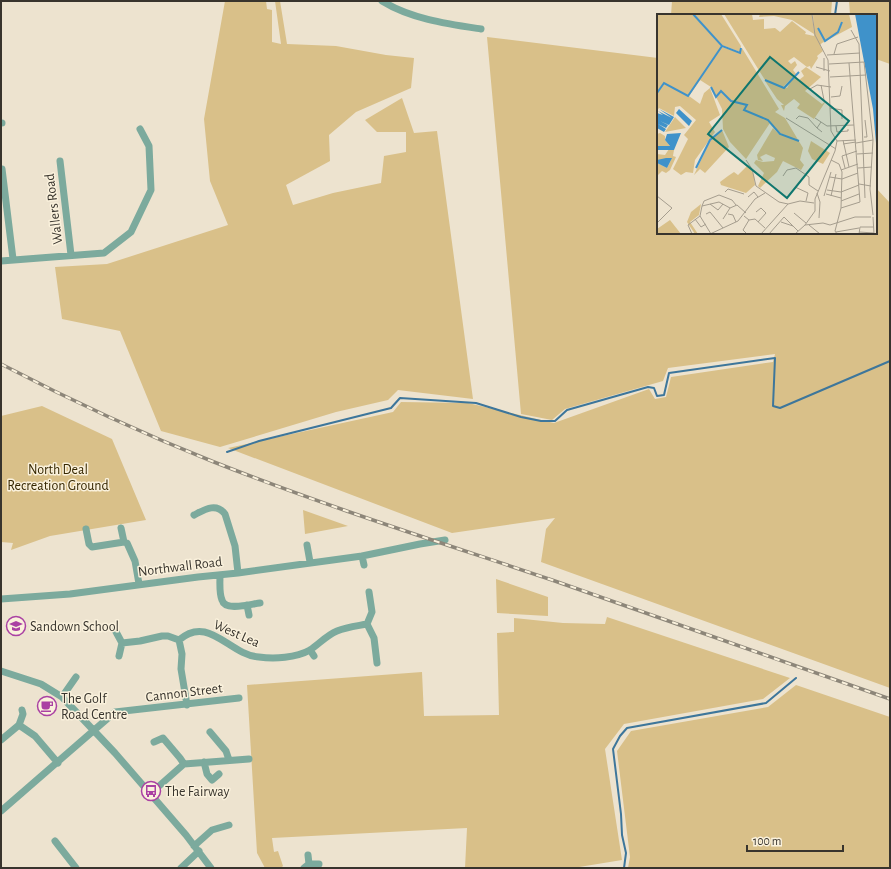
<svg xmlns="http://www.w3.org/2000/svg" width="891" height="869" font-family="'Alegreya Sans',sans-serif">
<rect width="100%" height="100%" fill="#ede3cf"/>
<path fill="#d9c089" d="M225,1h41l1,8 5,1v32l9,2 -6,-43h5l7,43 49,2 50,9 28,3 -3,30 -55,24 -27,23 1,26 -44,24 7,20 40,-12 48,-10 3,-27 22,-4v-20h-29l-12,-12 37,-22 12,35 23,-2 36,268 -75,-9 -10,10 -52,12 -116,35 -59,-16 -41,-100 -58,-12 -7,-52 52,-3 121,-39 -18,-44 -6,-62z
M672,1h160l-1,14h-160z
M849,1h41v63l-14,-5v-44h-26z
M487,37l171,21v175h218v-45l14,15v485l-349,-126 5,-33 9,-11 -103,15 -224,-85 165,-36 8,-10 67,1 86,20 95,-34 6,10 11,-2 5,-20 102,-15 2,-8 -107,14 -5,13 -98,28 -13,11 -31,-6z
M42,406l70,33 34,81 -96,16 -39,14 2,-7 -12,-1v-126z
M303,510l45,16 -43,8z
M496,579l52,18v19l-51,-3z
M607,617l183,61 -27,21 -139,25 -19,25 17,111 -49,8h-108l2,-40 -195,10 2,14 4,-1 5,15 -2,2h-16l-8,-15 -10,-168 175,-13 2,44 75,-1 -2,-82 17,-1v-14l49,5 42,1z
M796,685l94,32v151h-262l2,-11 -13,-106 14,-20 137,-24z"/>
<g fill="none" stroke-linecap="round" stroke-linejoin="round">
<path stroke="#3d769b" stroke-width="2" d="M835,15l2,-14
M227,452l32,-11 132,-33 9,-10 76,5 45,14 20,4h14l12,-11 81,-23 6,1 3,8 7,-1 5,-22 106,-15 -2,48 7,2 110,-47
M624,868l2,-15 -4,-18 -1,-21 -8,-65 7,-13 7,-8 139,-25 30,-25"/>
<path stroke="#7caa9d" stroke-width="7" d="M382,1c29,18 66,23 99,28
M1,123h1
M60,161l11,94
M2,169l11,90
M1,261l103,-8 27,-21 20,-42 -2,-44 -9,-17
M194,515c10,-5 22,-13 31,-1l10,32 3,27
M121,528l3,14
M86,529l3,15 3,3 32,-5 3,1 8,18 4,23
M307,545l3,17
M362,556l2,9
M220,575c0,8 -1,18 2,25 3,12 29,4 38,3
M1,599l69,-5 128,-17 40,-4 124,-17 58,-12 25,-4
M247,605l2,10
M367,624l7,14 3,25
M115,630l7,13 -3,13
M179,640c30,-26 50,15 80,17 15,2 37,1 51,-7 9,-6 17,-15 27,-19 10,-4 20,-5 30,-7l5,-12 -3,-20
M122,643l18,-2 22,-5h6l11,4 3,14 -1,15 6,36
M310,650l4,6
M1,671l40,13 21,13 53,56 71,82 25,33
M62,697l14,-20
M19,725l4,-11 -1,-4
M210,732l16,19 3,9
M1,740l18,-15 16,11 23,27
M154,742l9,-4 17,20 4,6
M204,762l3,12 5,6 7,-6
M150,794l34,-30 65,-5
M1,811l114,-99 124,-14
M55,841l21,27
M194,846l18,-16 17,-5
M309,864h10
M181,868l18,-17
M304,868l5,-4 -1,-9"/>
<defs>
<path id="rail" d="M1,364c69,36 140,69 213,98 111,44 225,80 338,118 113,39 225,80 338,119"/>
</defs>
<use href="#rail" stroke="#8d8679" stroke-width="3.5"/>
<use href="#rail" stroke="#faf1dc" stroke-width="2" stroke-dasharray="6" stroke-linecap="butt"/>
</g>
<defs>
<symbol id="school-ring" viewBox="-11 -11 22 22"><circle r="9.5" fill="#faf1dc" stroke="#aa41a3" stroke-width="1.5"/><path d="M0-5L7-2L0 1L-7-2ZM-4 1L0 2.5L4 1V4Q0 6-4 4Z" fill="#aa41a3"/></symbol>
<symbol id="cafe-ring" viewBox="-11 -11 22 22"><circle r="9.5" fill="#faf1dc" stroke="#aa41a3" stroke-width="1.5"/><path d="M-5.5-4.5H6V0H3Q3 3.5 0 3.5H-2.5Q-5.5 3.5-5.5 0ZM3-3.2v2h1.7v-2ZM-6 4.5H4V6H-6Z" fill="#aa41a3"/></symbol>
<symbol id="bus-ring" viewBox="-11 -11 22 22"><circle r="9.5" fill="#faf1dc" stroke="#aa41a3" stroke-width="1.5"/><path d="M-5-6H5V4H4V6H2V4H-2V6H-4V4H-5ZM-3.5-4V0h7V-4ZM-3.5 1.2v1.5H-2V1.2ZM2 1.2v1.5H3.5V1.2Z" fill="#aa41a3"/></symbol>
</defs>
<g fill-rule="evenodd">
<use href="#school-ring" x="5" y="615" width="22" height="22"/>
<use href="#cafe-ring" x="36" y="695" width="22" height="22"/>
<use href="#bus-ring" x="140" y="780" width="22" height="22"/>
</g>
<g text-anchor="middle" stroke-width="3" stroke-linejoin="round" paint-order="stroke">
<g font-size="14" fill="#38342d" stroke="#faf1dc">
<text transform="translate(53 209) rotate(-97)" y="5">Wallers Road</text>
<text transform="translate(180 566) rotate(-7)" y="5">Northwall Road</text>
<text transform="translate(237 633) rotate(24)" y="5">West Lea</text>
<text transform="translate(184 692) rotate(-7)" y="5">Cannon Street</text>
</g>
<g font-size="14" fill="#362700" stroke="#faf1dc">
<text x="58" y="474">North Deal<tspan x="58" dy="16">Recreation Ground</tspan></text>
</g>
<g font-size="14" fill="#38342d" stroke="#faf1dc" text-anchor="start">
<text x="30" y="631">Sandown School</text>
<text x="61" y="703">The Golf<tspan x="61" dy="16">Road Centre</tspan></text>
<text x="165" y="796">The Fairway</text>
</g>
</g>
<g transform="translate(657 14)">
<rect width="220" height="220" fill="#ede3cf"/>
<path d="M0,0h36l29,32 -3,5 3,-4 18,6 2,-5 37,61 -4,3 10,6 18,30 -3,12 4,5 -3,5 -18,-9 -6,11 -17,16 -2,-2 6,-13 -10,-10 2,-3 7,2 11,-1 1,-3 -9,-4 -6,3 3,4 -5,-1 -1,-5 16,-27 6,6 17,6 -16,-7 -10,-10 -24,36 -16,-17 -7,-13 -1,-20 -11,-22 -11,-7 -11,16 11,8 4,-11 6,-5 10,27 -11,7 6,10 -20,28 -2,13 -7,-1 -5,3 -8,-6 15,-30 -4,-4 12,-15 -16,-14 -5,1 -1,9 -15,-8 -2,3zM37,0h27l20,32 -1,6 -18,-7zM67,0h28l1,6 11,-1v10l11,-1 5,4 12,-11 14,11 -1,2 9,2 -1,-22h36l3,13 -30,16 -2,2 3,6 -6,5 1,2 -7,11 -1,-3 -3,1 -13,-10 -6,4 3,3 4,-3 2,4 -4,5 3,4 -13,13 -18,-7zM103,0h52l2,20 -22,-14 -18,-4 -15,1zM149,53l15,10 -16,14 17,13 4,-3 -12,18 -17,-11 3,-4 -6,-5 -9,7 -1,5 -3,-6h3l-7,-6 -12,-18 22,7 6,-11 6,3 5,-4 -3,-5zM18,103l11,11 -21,4zM65,116l7,17 -24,26 -5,-4 -6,6 16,-34zM3,119l5,3v4l5,6h-13v-12zM154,127l19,12 -7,11 -11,-5 -4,-8zM12,135l5,1 -1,6 3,1 -6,13 -4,3 -4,-2 -5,5v-13l10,5 4,-8h-14v-6l8,1zM91,151l6,10 1,10 -9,8 -25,-8 -1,-3 8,-6 6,-4 4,3zM44,190l-2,11 -9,7 8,12h-3l-8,-12 4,-10zM13,206l11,14h-24v-5z" fill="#d9c089"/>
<path d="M198,0h22v206l-1,-77 -3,-34zM2,95l15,8 -5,8 -9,-4 8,4 -2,3 -8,-4 8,5 -2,3 -7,-4v-15l6,2 -5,-4 14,7zM22,95l13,12 -3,5 -13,-13zM24,119l-7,17h-17v-4h13l-5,-6 2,-6zM9,144h6l-5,10 -10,-5v-3z" fill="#3f92ca"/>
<path fill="none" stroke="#3f92ca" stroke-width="2" d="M36,0l29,32 18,7 1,-5M161,14l7,13 13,-9 4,-10M108,66l19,8 15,-16M54,73l5,10 5,-6 10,10 16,4 -3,5 24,10 12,14 19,7M0,79l7,-10 24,13 34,-50M39,154l14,-28 12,-10"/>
<path fill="none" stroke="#a59d8e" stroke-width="1" d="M155,0l3,21 13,25 3,71 6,10M194,16l8,14 6,154M177,40l3,-10 21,-7M170,41l33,-2M172,50l35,-2 9,78 -3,49 3,26M159,53l14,4M167,57v-13M173,63l36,-2M164,71l3,15M153,75l7,-4 14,2M174,83l9,-1 2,-10M173,94l12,2v9M129,104l50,31M158,104l12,8 27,-1M139,105l3,-3 9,2 9,10M164,108l-4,6 5,4M179,112l1,6 11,-1v-2M207,123h3l-2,-17M186,126l6,27M180,127l19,-1M199,129l17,-3M186,130l13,-2M200,140l16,-1M89,146l6,9 4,17 23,16 9,2M174,146l8,4 3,8 -1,36 -6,23 2,3M188,154l-3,-12 15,-5M201,154l14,-1M184,156l17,-6M126,162l4,-6 9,-2 13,9v8l9,6M173,163l12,2 16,-6M202,170l12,2M138,173l13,6 -2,8M170,176l14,2 18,-7M68,178l3,-3 16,5M160,179l3,9 -1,16M169,180l15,4M0,182l15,12 -15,15M167,182l7,-24M174,182l5,-22M91,183l6,-5 4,5M184,187l18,-7M53,190l8,6 5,-6M45,192l2,-5 15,-6 13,5 4,5M184,194l19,-6 -11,-139M99,198l5,-4 5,5 -8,9M137,199l12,10M49,200l4,-2 13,16M71,200l5,1 3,7M43,202l11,18M87,202l5,4 6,-1 10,9M216,203l1,17M38,205l6,8 5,-3M66,205l7,-11M124,208l12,4M148,211l10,-14v-12l20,-48 2,-10M152,211l11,9M179,218l23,-4M202,218l15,1M89,219l-3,-3 6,-10M35,220l-4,-9 12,-9 2,-10 17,-4 11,6 7,-3 9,8M53,220l28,-13 17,-22 10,-6M104,220l27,-30 12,-3 14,2M112,220l15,-17 14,14M138,220l10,-9 18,-2 7,2 25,-8h16M202,220l1,-7h14"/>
<path fill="#0f766e" fill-opacity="0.15" stroke="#0f766e" stroke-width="2" d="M113,43l79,64 -62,77 -79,-64z"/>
<rect width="220" height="220" fill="none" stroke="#38342d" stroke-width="2"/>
</g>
<rect width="891" height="869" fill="none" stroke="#38342d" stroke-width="4"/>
<path d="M747 845v6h96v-6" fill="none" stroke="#38342d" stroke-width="2"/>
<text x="753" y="845" font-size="12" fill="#38342d" stroke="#faf1dc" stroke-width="3" paint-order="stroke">100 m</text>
</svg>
